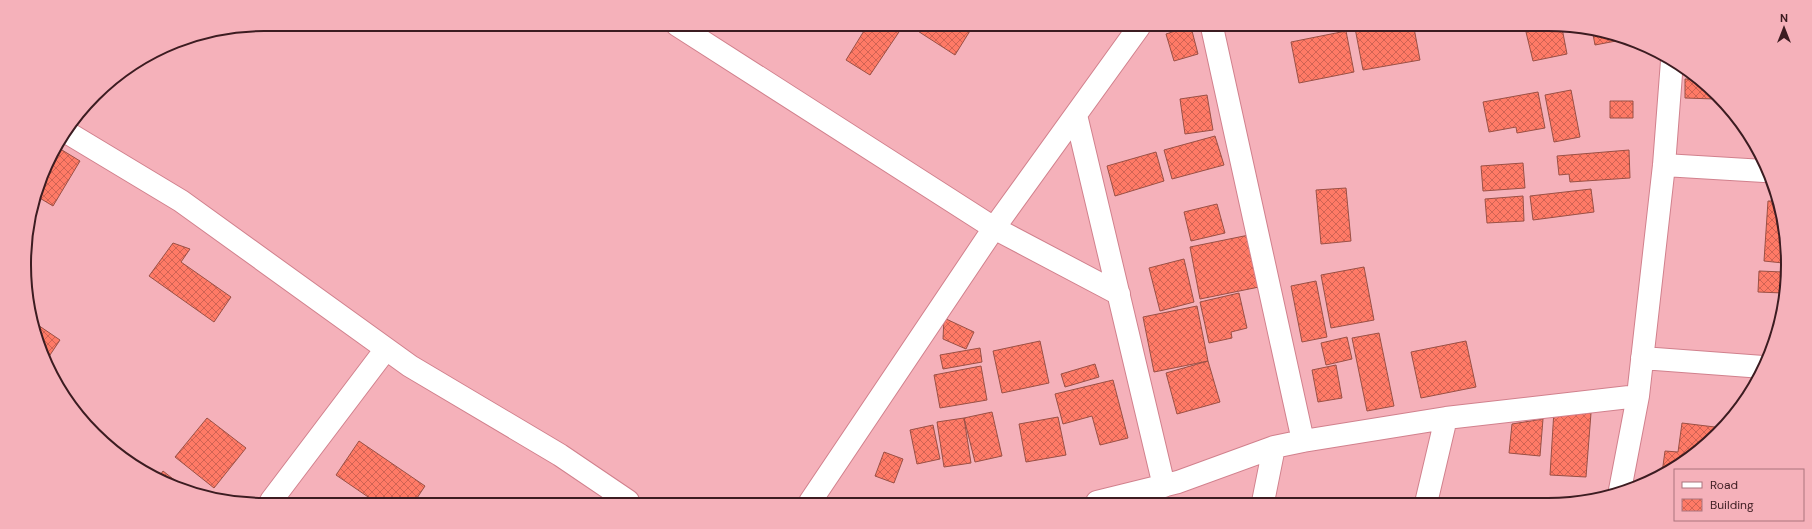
<svg xmlns="http://www.w3.org/2000/svg" width="1812" height="529" font-family="'DM Sans',sans-serif">
<defs>
<pattern id="building-cross-hatch" width="8" height="8" patternUnits="userSpaceOnUse"><rect width="8" height="8" fill="#ff7a66"/><path d="M0 0l8 8M0 8l8-8" fill="none" stroke="#d06354"/></pattern>
</defs>
<rect width="100%" height="100%" fill="#f5b1ba"/>
<path fill="url(#building-cross-hatch)" stroke="#9a5045" d="M867,26h36l-33,49 -24,-15z
M910,26h63l-18,29z
M1188,27h3l7,27 -24,7 -8,-27z
M1355,28h59l6,32 -57,10z
M1544,28h18l5,26 -34,7 -7,-29z
M1592,29l23,8 1,4 -21,4z
M1346,31l8,41 -55,11 -8,-41z
M1685,79h11l19,20 -30,-1z
M1571,90l9,47 -26,5 -9,-47z
M1538,92l7,36 -28,5 -1,-6 -27,5 -6,-30z
M1207,95l6,35 -28,4 -5,-35z
M1610,101h23v17h-23z
M1215,136l9,29 -52,14 -8,-29z
M57,147l23,14 -27,45 -15,-9 11,-39z
M1629,150l1,28 -60,4 -1,-8 -10,1 -2,-19z
M1156,152l8,29 -49,15 -8,-30z
M1523,163l2,25 -42,3 -2,-25z
M1346,188l5,53 -30,3 -5,-54z
M1591,189l3,23 -61,8 -3,-24z
M1523,196l1,25 -37,2 -2,-24z
M1768,201h9l6,16v46l-19,-2z
M1217,204l8,29 -34,8 -7,-29z
M1249,235l10,52 -59,12 -10,-52z
M173,243l17,6 -9,13 50,35 -17,25 -65,-46z
M1184,259l10,43 -34,9 -11,-43z
M1364,267l10,53 -43,8 -10,-53z
M1759,271l24,1v21l-25,-1z
M1316,281l11,56 -25,5 -11,-56z
M1239,293l8,35 -16,4 1,6 -23,5 -9,-41z
M1197,306l11,55 -54,11 -11,-55z
M944,318l30,14 -8,17 -23,-10z
M32,321l28,19 -12,18 -16,-31z
M1379,333l15,73 -27,5 -15,-73z
M1347,337l5,22 -26,6 -5,-22z
M1040,341l9,42 -47,10 -9,-42z
M1466,341l10,46 -55,11 -10,-46z
M980,348l2,14 -39,7 -3,-14z
M1208,361l12,41 -43,12 -11,-41z
M1095,364l4,13 -34,10 -4,-13z
M1336,365l6,33 -24,4 -6,-32z
M981,366l6,34 -47,8 -6,-33z
M1113,380l15,58 -28,7 -8,-29 -29,8 -8,-30z
M1554,410l37,3 -5,64 -36,-2z
M992,412l10,44 -27,6 -11,-44z
M1058,417l8,38 -40,7 -7,-38z
M207,418l39,30 -32,40 -39,-31z
M964,418l7,45 -27,4 -7,-45z
M1543,419l-3,37 -31,-3 3,-29z
M1682,423l41,5 -6,7 -55,38 3,-22 13,1z
M933,425l7,34 -23,5 -7,-34z
M359,441l66,45 -10,15h-41l-38,-26z
M884,452l19,7 -9,24 -19,-7z
M163,471l23,18 -28,-11z"/>
<g fill="none" stroke-linecap="round" stroke-linejoin="round">
<defs>
<path id="minor" d="M677,25l317,203 125,66
M1212,27l91,414
M1076,115l88,371
M68,133l113,68 229,165 150,89 68,46
M1664,165l100,6
M1642,358l121,9
M1620,490l18,-94 26,-231 8,-104
M271,501l115,-152
M810,502l184,-274 145,-201
M1097,502l81,-20 96,-35 29,-6 143,-23 192,-22
M1263,502l11,-55
M1426,503l20,-85"/>
</defs>
<use href="#minor" stroke="#d1818d" stroke-width="24"/>
<use href="#minor" stroke="#fff" stroke-width="22"/>
</g>
<path d="M0 0H1812V529H0ZM264 31H1548A233 233 0 0 1 1781 264V265A233 233 0 0 1 1548 498H264A233 233 0 0 1 31 265V264A233 233 0 0 1 264 31Z" fill="#f5b1ba" fill-rule="evenodd"/>
<path fill="none" stroke="#3c1c21" stroke-width="2" d="M264 31H1548A233 233 0 0 1 1781 264V265A233 233 0 0 1 1548 498H264A233 233 0 0 1 31 265V264A233 233 0 0 1 264 31Z"/>
<rect x="1674" y="469" width="130" height="52" fill="#f5b1ba" stroke="#ab757d"/>
<rect x="1682" y="482" width="20" height="6" fill="#ffffff" stroke="#ab757d"/>
<text x="1710" y="489" font-size="12" fill="#3c1c21">Road</text>
<rect x="1682" y="499" width="20" height="12" fill="url(#building-cross-hatch)" stroke="#ab757d"/>
<text x="1710" y="509" font-size="12" fill="#3c1c21">Building</text>
<g transform="translate(1784 28)" stroke="#f5b1ba" stroke-width="3" paint-order="stroke">
<path d="M0-3L7 15L0 10L-7 15Z" fill="#3c1c21"/>
<text y="-6" font-size="11" font-weight="bold" text-anchor="middle" fill="#3c1c21">N</text>
</g>
</svg>
